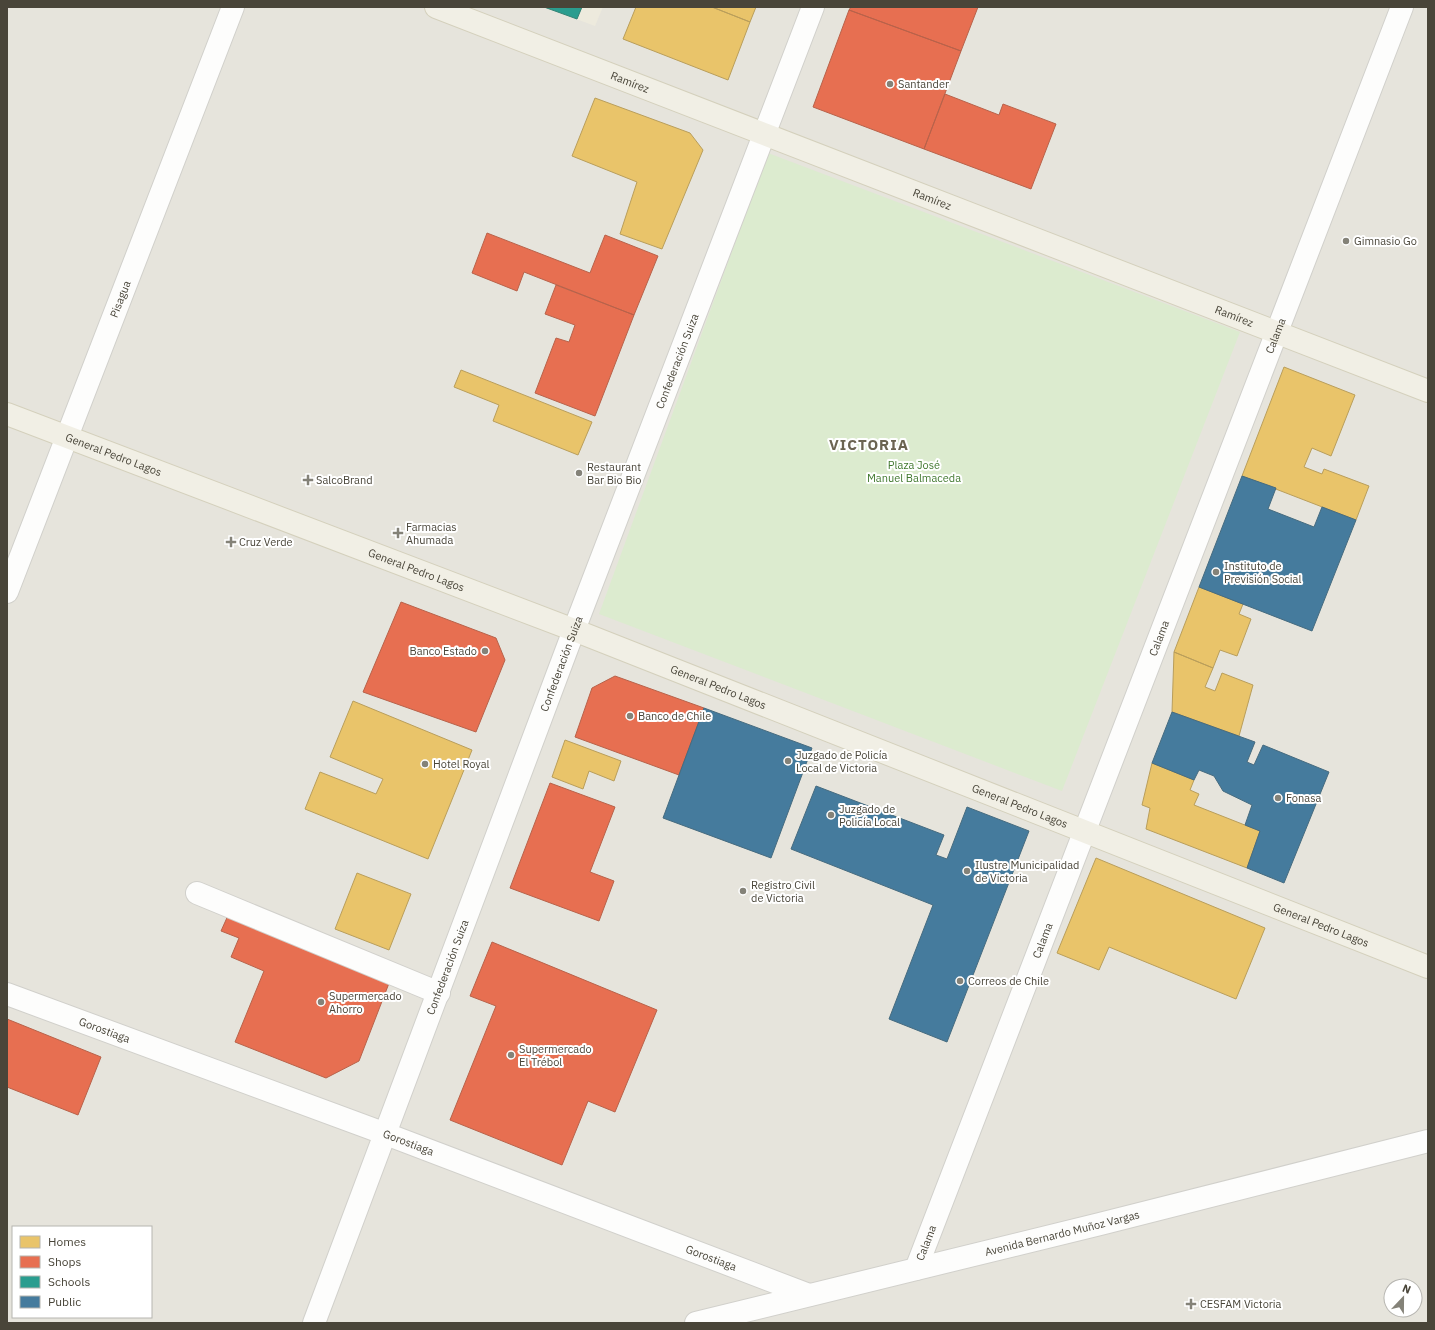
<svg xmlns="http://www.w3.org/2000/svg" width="1435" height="1330" font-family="'IBM Plex Sans',sans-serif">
<rect width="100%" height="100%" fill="#f3f2ed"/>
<path fill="#e6e4dc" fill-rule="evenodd" d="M7,7h1421v1316h-1421zM13,1227h138v90h-138zM1391,1286h24v24h-24z"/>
<path fill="#edeadd" d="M544,7h59l-8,19z"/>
<path fill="#dcebcf" d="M768,153l472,179 -178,459 -463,-177z"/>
<path fill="#e9c46a" stroke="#b99e5b" d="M636,7h76l38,15 -22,58 -105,-41z
M712,7h44l-6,15z
M595,98l95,35 13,17 -41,99 -42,-15 17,-52 -65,-26z
M1284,367l71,28 -24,61 -19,-8 -8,19 18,7 2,-5 45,17 -13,34 -114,-44z
M461,370l131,52 -14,33 -85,-34 6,-16 -45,-18z
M1199,587l44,17 -4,10 12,5 -14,37 -17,-6 -7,18 -39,-16z
M1174,652l39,16 -8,19 10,4 7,-18 31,12 -14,51 -67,-24z
M353,701l119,49 -44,109 -123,-50 15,-37 56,22 7,-15 -53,-22z
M565,740l56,21 -7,20 -25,-10 -6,18 -31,-12z
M1152,763l42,17 -4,10 9,4 -5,11 66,26 -13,37 -101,-39 4,-21 -8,-3z
M1096,858l169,70 -29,71 -127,-52 -10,23 -42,-17z
M357,873l54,21 -22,56 -54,-21z"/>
<path fill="#e76f51" stroke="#b8624a" d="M851,7h127l-17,44 -112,-41z
M849,10l112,41 -37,98 -111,-42z
M945,94l54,21 4,-11 53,20 -25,65 -107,-40z
M487,233l103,40 15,-38 53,21 -24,59 -110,-43 -7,19 -45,-18z
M556,285l78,30 -39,101 -60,-23 21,-55 13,4 6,-17 -30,-11z
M401,602l95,36 9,22 -29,72 -113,-40z
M615,676l89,32 -25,67 -104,-38 17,-49z
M550,783l65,24 -25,65 24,9 -15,40 -89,-33z
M230,911l161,67 -32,83 -33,17 -91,-36 29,-71 -33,-14 8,-19 -18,-7z
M492,942l165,68 -42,102 -27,-11 -26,64 -112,-45 46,-114 -26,-10z
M7,1019l94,38 -23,58 -71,-28z"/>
<path fill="#2a9d8f" stroke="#338375" d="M544,7h38l-5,12z"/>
<path fill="#457b9d" stroke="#466b7f" d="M1242,476l34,12 -8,21 46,18 8,-20 34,13 -44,111 -113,-44z
M704,708l108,40 -41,110 -108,-40z
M1172,712l83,30 -8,20 7,3 9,-20 66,27 -45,111 -37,-15 13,-37 -15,-6 7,-20 -29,-14 -9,-15 -15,-6 -5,10 -42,-17z
M816,786l128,49 -8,20 11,4 20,-52 62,24 -82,211 -58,-23 44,-114 -142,-56z"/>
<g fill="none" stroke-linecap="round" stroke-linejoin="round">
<defs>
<g id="minor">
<path id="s1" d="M7,592l226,-585"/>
<path d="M197,893l242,100"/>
<path id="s2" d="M7,994l379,140 423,161"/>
<path id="s3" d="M916,1269l486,-1262"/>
<path id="s4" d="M314,1323l260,-693 239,-623"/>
<path id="s5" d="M696,1323l404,-99 328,-83"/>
</g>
<g id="major">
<path id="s6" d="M436,7l992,384"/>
<path id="s7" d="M7,414l567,216 854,337"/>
</g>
</defs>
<use href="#minor" stroke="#d1d0cb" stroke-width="24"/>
<use href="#major" stroke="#d4d0bc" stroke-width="24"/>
<use href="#minor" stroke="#fdfdfc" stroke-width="22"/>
<use href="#major" stroke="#f1efe5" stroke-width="22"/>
</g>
<g fill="#848278" stroke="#fff" stroke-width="1.5">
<circle cx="890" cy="84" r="4"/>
<circle cx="1346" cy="241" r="4"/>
<circle cx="579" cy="473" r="4"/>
<path d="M306 474h4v4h4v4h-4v4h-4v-4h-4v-4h4z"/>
<path d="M396 527h4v4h4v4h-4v4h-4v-4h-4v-4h4z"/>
<path d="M229 536h4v4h4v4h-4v4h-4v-4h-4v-4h4z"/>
<circle cx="1216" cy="572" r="4"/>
<circle cx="485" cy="651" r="4"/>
<circle cx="630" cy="716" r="4"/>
<circle cx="788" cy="761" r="4"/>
<circle cx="425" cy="764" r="4"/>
<circle cx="1278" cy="798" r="4"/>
<circle cx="831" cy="815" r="4"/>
<circle cx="967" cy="871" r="4"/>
<circle cx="743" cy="891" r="4"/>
<circle cx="960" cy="981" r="4"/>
<circle cx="321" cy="1002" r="4"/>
<circle cx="511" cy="1055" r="4"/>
<path d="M1189 1298h4v4h4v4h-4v4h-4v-4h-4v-4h4z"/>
</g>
<g text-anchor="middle" stroke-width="4" stroke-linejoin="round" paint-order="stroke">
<g font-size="11" fill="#494539" stroke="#fff">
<text dy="4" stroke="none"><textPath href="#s6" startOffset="208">Ramírez</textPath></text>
<text dy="4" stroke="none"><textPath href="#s6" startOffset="532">Ramírez</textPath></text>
<text dy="4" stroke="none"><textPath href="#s1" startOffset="314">Pisagua</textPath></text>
<text dy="4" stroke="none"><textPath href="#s6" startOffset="856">Ramírez</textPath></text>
<text dy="4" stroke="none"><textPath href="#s3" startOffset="1000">Calama</textPath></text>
<text dy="4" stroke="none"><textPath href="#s4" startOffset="1028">Confederación Suiza</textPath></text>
<text dy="4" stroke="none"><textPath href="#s7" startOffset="114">General Pedro Lagos</textPath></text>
<text dy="4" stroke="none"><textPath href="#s7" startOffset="438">General Pedro Lagos</textPath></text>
<text dy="4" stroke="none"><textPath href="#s3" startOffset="676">Calama</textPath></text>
<text dy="4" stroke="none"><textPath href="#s4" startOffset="704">Confederación Suiza</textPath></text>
<text dy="4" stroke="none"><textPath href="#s7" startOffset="762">General Pedro Lagos</textPath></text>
<text dy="4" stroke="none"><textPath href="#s7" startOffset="1086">General Pedro Lagos</textPath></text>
<text dy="4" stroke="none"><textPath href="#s7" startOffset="1410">General Pedro Lagos</textPath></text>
<text dy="4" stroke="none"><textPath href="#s3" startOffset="352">Calama</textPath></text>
<text dy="4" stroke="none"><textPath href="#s4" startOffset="380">Confederación Suiza</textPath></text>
<text dy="4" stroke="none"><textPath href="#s2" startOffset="104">Gorostiaga</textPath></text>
<text dy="4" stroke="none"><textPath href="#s2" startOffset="428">Gorostiaga</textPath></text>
<text dy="4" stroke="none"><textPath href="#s5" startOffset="377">Avenida Bernardo Muñoz Vargas</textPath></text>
<text dy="4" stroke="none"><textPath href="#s3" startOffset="28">Calama</textPath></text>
<text dy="4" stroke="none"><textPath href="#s2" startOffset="752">Gorostiaga</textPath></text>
</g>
<g font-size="11" fill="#494539" stroke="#fff" text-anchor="start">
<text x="898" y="88">Santander</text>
<text x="1354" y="245">Gimnasio Go</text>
<text x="587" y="471">Restaurant<tspan x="587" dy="13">Bar Bio Bio</tspan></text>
<text x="316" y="484">SalcoBrand</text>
<text x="406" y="531">Farmacias<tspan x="406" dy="13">Ahumada</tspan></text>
<text x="239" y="546">Cruz Verde</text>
<text x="1224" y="570">Instituto de<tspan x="1224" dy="13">Previsión Social</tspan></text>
<text x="477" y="655" text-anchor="end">Banco Estado</text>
<text x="638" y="720">Banco de Chile</text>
<text x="796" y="759">Juzgado de Policía<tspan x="796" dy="13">Local de Victoria</tspan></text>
<text x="433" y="768">Hotel Royal</text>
<text x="1286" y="802">Fonasa</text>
<text x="839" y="813">Juzgado de<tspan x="839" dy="13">Policía Local</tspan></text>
<text x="975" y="869">Ilustre Municipalidad<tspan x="975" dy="13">de Victoria</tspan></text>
<text x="751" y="889">Registro Civil<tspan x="751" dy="13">de Victoria</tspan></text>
<text x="968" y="985">Correos de Chile</text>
<text x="329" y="1000">Supermercado<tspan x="329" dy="13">Ahorro</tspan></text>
<text x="519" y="1053">Supermercado<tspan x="519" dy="13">El Trébol</tspan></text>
<text x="1200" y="1308">CESFAM Victoria</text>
</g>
<g font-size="11" fill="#41782f" stroke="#fff">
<text x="914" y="469">Plaza José<tspan x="914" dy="13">Manuel Balmaceda</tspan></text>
</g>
<g font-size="15" font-weight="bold" letter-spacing="1" fill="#6b6451" stroke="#fff">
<text x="869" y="450">VICTORIA</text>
</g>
</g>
<rect width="1435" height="1330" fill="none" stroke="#494539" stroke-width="16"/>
<rect x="12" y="1226" width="140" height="92" fill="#ffffff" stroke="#b6b5b0"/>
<rect x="20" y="1236" width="20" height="12" fill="#e9c46a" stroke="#b6b5b0"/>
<text x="48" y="1246" font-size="12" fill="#494539">Homes</text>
<rect x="20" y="1256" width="20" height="12" fill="#e76f51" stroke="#b6b5b0"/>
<text x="48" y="1266" font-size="12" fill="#494539">Shops</text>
<rect x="20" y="1276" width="20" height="12" fill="#2a9d8f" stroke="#b6b5b0"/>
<text x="48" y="1286" font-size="12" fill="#494539">Schools</text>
<rect x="20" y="1296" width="20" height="12" fill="#457b9d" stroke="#b6b5b0"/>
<text x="48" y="1306" font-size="12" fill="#494539">Public</text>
<g transform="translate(1403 1298) rotate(22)"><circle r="19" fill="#ffffff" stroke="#b6b5b0"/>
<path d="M0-3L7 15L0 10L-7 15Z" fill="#848278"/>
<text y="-6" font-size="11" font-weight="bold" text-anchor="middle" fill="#494539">N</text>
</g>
</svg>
